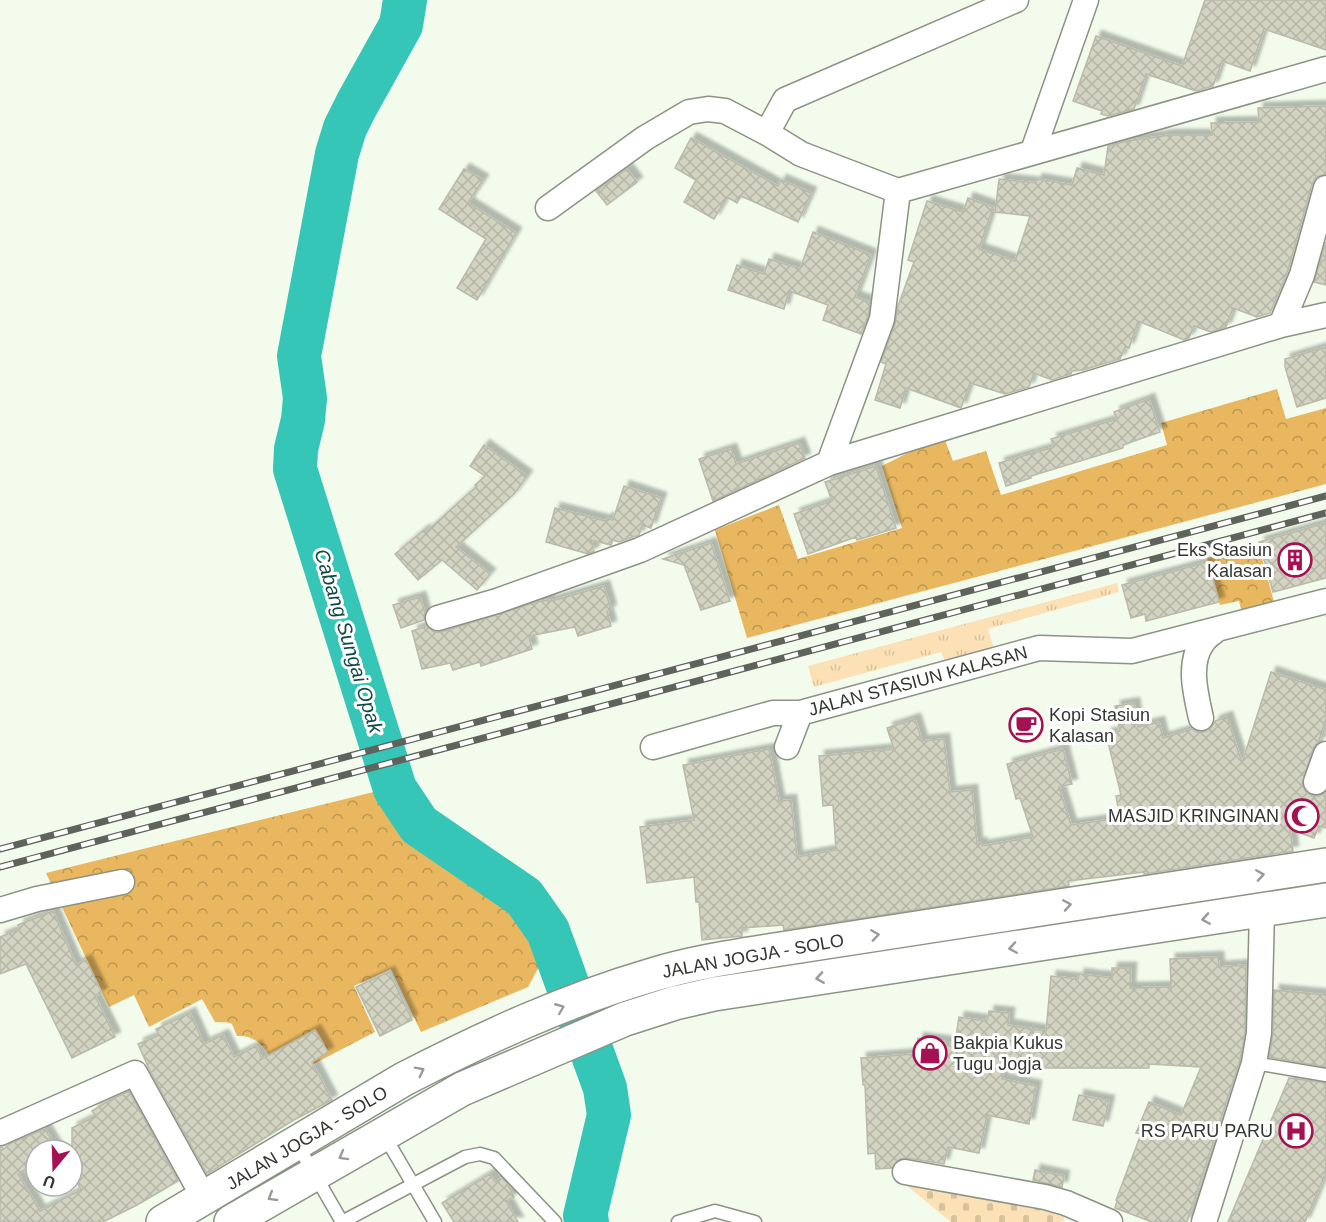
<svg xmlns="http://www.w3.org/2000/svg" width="1326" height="1222" font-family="Helvetica,sans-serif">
<defs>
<pattern id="grass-tufts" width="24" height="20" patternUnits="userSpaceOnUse" patternTransform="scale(1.5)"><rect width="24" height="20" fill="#fbe1b5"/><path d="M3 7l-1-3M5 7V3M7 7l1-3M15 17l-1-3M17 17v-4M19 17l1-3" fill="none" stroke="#d8c29c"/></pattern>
<pattern id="forest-crowns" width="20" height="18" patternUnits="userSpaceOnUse" patternTransform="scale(1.5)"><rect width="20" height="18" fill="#e8b75f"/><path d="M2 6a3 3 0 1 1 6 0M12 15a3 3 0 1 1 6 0" fill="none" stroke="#bd964f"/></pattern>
<pattern id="cemetery-stones" width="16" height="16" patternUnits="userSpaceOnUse" patternTransform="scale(1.5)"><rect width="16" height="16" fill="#fbe1b5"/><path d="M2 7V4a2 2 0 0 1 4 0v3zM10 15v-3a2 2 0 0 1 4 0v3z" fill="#d8c29c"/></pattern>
<pattern id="building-cross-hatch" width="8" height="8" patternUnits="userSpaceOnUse" patternTransform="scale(1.5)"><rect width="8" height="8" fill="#d3d3c2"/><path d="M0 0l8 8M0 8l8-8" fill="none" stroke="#b6b6a7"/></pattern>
<filter id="shadow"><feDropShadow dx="5.5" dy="-5.5" stdDeviation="1.5" flood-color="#0004"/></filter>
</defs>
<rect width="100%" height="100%" fill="#f2fbec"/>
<path fill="url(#grass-tufts)" d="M1117,583l2,9 -131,37 7,24 -48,14 -6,-15 -127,35 -6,-21z"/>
<path fill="url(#forest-crowns)" d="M1277,389l9,30 40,-11v76l-579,154 -32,-108 64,-25 19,54 104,-31 -20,-62 61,-31 10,26 33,-10 15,44 166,-50 -6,-22z
M1258,544l18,65 -33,8 -4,-16 -19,4 -13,-47z
M398,786l10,2 9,7 17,31 14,11 38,38 40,50 5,-1 8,8 9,18 -20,37 -107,45 -30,-63 -37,17 21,46 -92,48c-11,-19 -20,-46 -46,-44l-5,-12c-6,-3 -11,-1 -17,-2l-13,-23 -53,28 -15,-32 -25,12 -63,-134z"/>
<path fill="url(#cemetery-stones)" d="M917,1181l149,29 -3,12h-112l-45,-37z"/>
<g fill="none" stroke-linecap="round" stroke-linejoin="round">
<path stroke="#35c6b7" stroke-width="44" d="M405,0l-4,25 -44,79 -12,24 -8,26 -38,202 6,42 -2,22 -7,29 -1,20 100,320 24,36 105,72 24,34 57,157 4,27 -24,101 2,6"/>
</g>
<path fill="url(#building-cross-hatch)" stroke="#babaaa" stroke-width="1.5" filter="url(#shadow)" d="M1205,0h121v50l-62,-21 -14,42 -28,-10 -9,25 -17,5 -50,-17 -12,35 -26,7 -7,-2 1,-3 -29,-10 23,-65 86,30z
M1326,106v68l-10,3 -4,7 -24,86 -18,43 -13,4 -24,-9 -7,19 -15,5 -17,-6 -5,12 -5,2 -46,-19 -9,27 -4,-1 -5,12 -37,11 -11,1 -1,3 -19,6 -18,-7 -5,14 -24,7 -35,-11 -9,25 -55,-20 -6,20 -25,-8 11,-36 -5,-2 14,-38 3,-18 16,-44 -6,-2 19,-59 36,11 5,-14 25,9 -14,42 36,12 15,-45 -35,-4 4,-33 37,4 1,-4 35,6 5,-17 27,7 4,-29 19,-5 43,-6h42l-1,-12 48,-1 -1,-14z
M691,138l87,48 3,-6 30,13 -13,29 -57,-26 -4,7 -10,-6 -13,22 -30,-17 12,-22 -21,-12z
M464,169l19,11 -15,23 48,30 -39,67 -20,-12 29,-49 -47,-30z
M627,169l10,13 -30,23 -11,-14z
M813,232l58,23 -16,42 15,5 -2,14 -7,18 -38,-14 5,-15 -39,-14 -5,18 -56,-19 9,-25 27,9 5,-15 31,10z
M1326,242v43l-12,-3z
M1326,347v51l-29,9 -12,-40v-8z
M1149,399l11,33 -37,13v3l-92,28v2l-25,8 -7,-23 55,-16 -3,-8 66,-20 -3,-7z
M799,443l6,15 -92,43 -14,-42 32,-10 5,15z
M484,445l43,31 -13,18 -58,53 34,27 -13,16 -35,-30 -24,20 -23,-26 29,-24 2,2 51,-46 -2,-1 10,-9 -15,-10z
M876,466l20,62 -39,12 -1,-3 -48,17 -14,-40 38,-13 -7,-19z
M624,486l37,12 -10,30 -9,-3 -3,10 -20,7 -6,-2 -2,5 -20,-5 3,11 -6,3 -42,-12 9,-34 51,13 1,-3 6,2z
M1326,523v55l-53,14 -14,-50z
M711,543l19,58 -29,9 -17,-45 -21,-6z
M1208,562l11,40 -73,19 -1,-7 -14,4 -9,-33z
M604,586l7,24 -4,1 4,15 -33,10 -3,-9 -46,9 3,13 -51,17 -1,-4 -27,8 -3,-7 -28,6 -10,-38 15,-5 7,6h8l94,-30 13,-2 -1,2z
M420,597l5,16 -1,7 -23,8 -8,-23z
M1271,672l55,18v29l-7,21h3l-6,4 -3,5 -11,35 4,8 6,4h7l7,-4v36l-7,-2 -5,12 -24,-9 3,22 -149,23v-2l-76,9 1,5 -285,44 -1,-5 -41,3v8l-40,4 -3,-38h-3l-2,-25 -47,6 -7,-56 54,-7 -11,-55 86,-16 10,52 12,-1 6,57 39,-7 -3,-45 -10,1 -4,-50 75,-7 -7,-21 28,-9 7,22 22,-2 6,53 22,-2 5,54 4,-1 1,3 51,-9 -13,-39 -4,1 -9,-35 56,-15 9,35 -13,3 12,38 49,-7 -4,-22 5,-1 -15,-61 14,-3 -5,-25 19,-3 4,24 21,-5 4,16 29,-9 5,3h8l6,-4 4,-7 12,-4 15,46z
M53,911l23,54 10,-5 16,33 -7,3 20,41 -43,21 -46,-94 -26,10v-37l20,-8 -2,-4z
M1218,957l1,10 27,-2 -1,67 -5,28 -53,162h-35l-37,-14 2,-7 -1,-1 25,-66 -5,-1 13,-31 32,13 20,-48 -52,-3v4h-146l-1,11 34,7 -7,38 -42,-9 -8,38 -31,-6 -4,17 -37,-6 -7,1 -8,9 -16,1 -1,-16 -7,1 -3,-69h-2l-2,-27 55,-4 2,-16 37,5 4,-26 28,4 2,-10 20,2 -1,12 38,6 5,-55 27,3 1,-5 33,4v-10h19l-1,20 41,-1 -1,-28z
M389,972l23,48 -32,16 -24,-49z
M1274,990l52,5v72l-57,-10 4,-24z
M190,1013l14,31 19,-9 11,22 22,-11 6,13 53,-29 13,22 -16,10 20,38 -40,21 -85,53 -58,-105 -11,-25 21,-9 -3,-6z
M1289,1078l37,5v89l-21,50h-77z
M129,1091l49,90 -41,24 -34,17h-103v-75h2l2,2 7,-6 34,-14 13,21h-22v13l-18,11 22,37 41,-21 -9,-18v-44l24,-12 -4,-5 18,-11z
M1079,1095l30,6 -6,25 -30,-6z
M1035,1170l29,6 -2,11 -29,-7z
M490,1174l5,8 7,-4 5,5 7,14 -8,4 12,21h-64l-12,-19z"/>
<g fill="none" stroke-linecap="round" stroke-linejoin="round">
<defs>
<path id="lane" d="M1254,1063l72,12
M384,1135l51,87
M297,1144l45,78
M342,1222l123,-65 15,-3 14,4 61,64
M678,1222l37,-11 40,11"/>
<path id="street" d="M767,133l18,-33 231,-100
M1033,151l53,-151
M548,208l97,-70 44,-26 19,-3 17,2 42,22 34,21 97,37 428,-122
M1281,325l21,-50 24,-87
M829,463l53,-144 16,-128
M438,618l59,-17 143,-51 189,-87 452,-138 45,-10
M1201,718c-5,-23 -14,-55 2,-76 3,-5 10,-9 14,-13
M653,747l120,-34h27l239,-65 93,3 194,-50
M787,747l13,-34
M1316,782l10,-28
M0,910l37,-11 85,-17
M0,1133l135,-60 69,125
M905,1172l140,25 21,6 44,19
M1204,1222l50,-159 5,-30 3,-123"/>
<path id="highway" d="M163,1222l241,-143c80,-41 162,-79 248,-104 42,-13 86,-19 129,-26l545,-84
M231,1222l231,-133 163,-70 50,-16 39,-9 612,-94"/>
</defs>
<use href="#lane" stroke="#8b9385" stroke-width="15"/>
<use href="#street" stroke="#8b9385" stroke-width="27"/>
<use href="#highway" stroke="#8b9385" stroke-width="36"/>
<use href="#lane" stroke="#fff" stroke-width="12"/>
<use href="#street" stroke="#fff" stroke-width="24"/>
<use href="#highway" stroke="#fff" stroke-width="33"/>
<defs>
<path id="rail" d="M0,849l1326,-353
M0,867l1326,-354"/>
</defs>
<use href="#rail" stroke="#5e635b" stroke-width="7"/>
<use href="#rail" stroke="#fff" stroke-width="4.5" stroke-dasharray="14" stroke-linecap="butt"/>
</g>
<defs><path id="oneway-chevron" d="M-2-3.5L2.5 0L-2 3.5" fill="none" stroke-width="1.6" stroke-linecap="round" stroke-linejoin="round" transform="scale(1.5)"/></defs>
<g stroke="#999b98">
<use href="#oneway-chevron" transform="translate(1260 875) rotate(-9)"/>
<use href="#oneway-chevron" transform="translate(1067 905) rotate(-9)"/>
<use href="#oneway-chevron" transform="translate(1206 919) rotate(171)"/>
<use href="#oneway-chevron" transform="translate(875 935) rotate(-8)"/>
<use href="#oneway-chevron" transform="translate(1013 948) rotate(171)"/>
<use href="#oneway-chevron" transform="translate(820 978) rotate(171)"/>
<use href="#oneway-chevron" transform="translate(560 1008) rotate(-22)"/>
<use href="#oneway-chevron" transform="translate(420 1071) rotate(-27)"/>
<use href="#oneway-chevron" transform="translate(343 1156) rotate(151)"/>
<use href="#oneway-chevron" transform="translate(272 1197) rotate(149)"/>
</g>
<defs>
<symbol id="building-ring" viewBox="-11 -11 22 22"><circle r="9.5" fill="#fff" stroke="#a41253" stroke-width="1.5"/><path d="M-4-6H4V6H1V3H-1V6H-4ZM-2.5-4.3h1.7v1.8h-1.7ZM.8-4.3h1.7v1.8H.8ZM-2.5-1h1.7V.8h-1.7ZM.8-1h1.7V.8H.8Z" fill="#a41253"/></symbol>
<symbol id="cafe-ring" viewBox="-11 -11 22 22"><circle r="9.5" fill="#fff" stroke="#a41253" stroke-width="1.5"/><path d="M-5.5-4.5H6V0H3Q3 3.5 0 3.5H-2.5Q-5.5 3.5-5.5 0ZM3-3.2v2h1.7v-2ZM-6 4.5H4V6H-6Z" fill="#a41253"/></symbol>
<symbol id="mosque-ring" viewBox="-11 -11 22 22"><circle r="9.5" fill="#fff" stroke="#a41253" stroke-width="1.5"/><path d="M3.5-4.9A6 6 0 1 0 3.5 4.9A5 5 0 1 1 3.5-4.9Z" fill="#a41253"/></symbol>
<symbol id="shop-ring" viewBox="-11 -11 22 22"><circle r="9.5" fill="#fff" stroke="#a41253" stroke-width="1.5"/><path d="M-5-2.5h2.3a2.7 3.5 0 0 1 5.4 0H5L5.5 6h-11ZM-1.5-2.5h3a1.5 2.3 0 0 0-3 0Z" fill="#a41253"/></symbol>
<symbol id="hospital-ring" viewBox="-11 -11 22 22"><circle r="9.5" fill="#fff" stroke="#a41253" stroke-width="1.5"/><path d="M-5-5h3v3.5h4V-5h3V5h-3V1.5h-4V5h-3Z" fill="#a41253"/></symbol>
</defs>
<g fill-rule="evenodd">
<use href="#building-ring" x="1276" y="541" width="38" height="38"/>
<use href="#cafe-ring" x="1007" y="706" width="38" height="38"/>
<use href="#mosque-ring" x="1283" y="797" width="38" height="38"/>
<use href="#shop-ring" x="911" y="1034" width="38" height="38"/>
<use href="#hospital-ring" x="1277" y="1112" width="38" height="38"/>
</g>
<g text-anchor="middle" stroke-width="6" stroke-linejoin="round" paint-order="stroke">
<g font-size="18" fill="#333731" stroke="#fff" text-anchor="end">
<text x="1272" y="556">Eks Stasiun<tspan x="1272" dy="21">Kalasan</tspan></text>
<text x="1049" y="721" text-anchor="start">Kopi Stasiun<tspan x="1049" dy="21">Kalasan</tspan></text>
<text x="1279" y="822">MASJID KRINGINAN</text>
<text x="953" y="1049" text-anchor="start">Bakpia Kukus<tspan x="953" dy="21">Tugu Jogja</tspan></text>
<text x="1273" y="1137">RS PARU PARU</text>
</g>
<g font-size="18" fill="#333731" stroke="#fff">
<text transform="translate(918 681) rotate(-15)" y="6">JALAN STASIUN KALASAN</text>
<text transform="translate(753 956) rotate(-10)" y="6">JALAN JOGJA - SOLO</text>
<text transform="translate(307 1138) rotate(-31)" y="6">JALAN JOGJA - SOLO</text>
</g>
<g font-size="20" font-style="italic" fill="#0d4a44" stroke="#fff">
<text transform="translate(349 641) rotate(73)" y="7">Cabang Sungai Opak</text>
</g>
</g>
<g transform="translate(54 1168) rotate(199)"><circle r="28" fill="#ffffff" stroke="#adafad" stroke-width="1.5"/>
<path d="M0-4.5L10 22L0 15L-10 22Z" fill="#a41253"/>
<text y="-9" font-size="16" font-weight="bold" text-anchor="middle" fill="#333731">U</text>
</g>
</svg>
